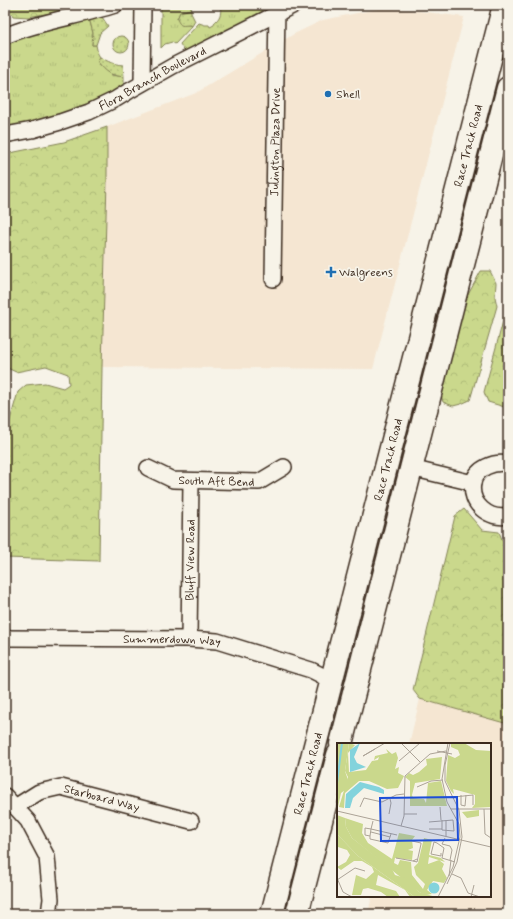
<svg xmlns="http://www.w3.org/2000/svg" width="513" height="919" font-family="Mynerve,sans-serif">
<defs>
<pattern id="grass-tufts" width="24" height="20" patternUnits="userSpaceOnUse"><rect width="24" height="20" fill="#cad88c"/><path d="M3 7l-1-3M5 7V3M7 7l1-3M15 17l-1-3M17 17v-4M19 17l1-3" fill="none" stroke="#aeba78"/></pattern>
<pattern id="forest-crowns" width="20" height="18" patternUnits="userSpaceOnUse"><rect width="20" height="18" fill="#cad88c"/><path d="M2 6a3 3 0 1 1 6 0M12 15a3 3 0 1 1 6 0" fill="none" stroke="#aeba78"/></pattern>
<pattern id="garden-dots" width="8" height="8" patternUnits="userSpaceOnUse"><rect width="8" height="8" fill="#cad88c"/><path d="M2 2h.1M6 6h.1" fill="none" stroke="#aeba78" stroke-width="1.8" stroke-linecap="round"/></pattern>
</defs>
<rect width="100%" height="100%" fill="#f7f3e8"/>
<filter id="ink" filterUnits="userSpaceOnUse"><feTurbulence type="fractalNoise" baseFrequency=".025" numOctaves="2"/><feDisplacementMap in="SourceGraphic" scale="8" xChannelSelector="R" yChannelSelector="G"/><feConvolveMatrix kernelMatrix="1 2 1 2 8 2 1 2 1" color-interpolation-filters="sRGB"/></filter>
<g filter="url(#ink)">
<path fill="#f5e6d2" d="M382,8l36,3 46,6 -91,352 -271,-2 5,-187v-53l89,-34 98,-59 29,-14z
M420,699l88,25v190h-140l4,-18h118v-152h-81z"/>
<path fill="url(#grass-tufts)" stroke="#828155" d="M171,5h17l4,2 -1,2 -11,3 -3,7 10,6h4l1,1 -17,18 -3,-2 -7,2 -4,4v-42l5,1z
M220,5h31v3l4,-1v-2h12l-7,8 -75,39 -5,-8 19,-21 6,2h4l1,2 4,-2v-2c6,-5 8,-10 6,-18z
M89,18l4,15 -1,12h4l2,9 2,3 -2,6 14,12 12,2v10l-32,18 -37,11 -50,13v-89z"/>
<path fill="url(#forest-crowns)" stroke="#828155" d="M5,5h80l-12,4 -45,8 -15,-1z
M107,127v53l-5,187 -3,194 -94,-3v-73l2,-5 -1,-46 12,-42 8,-7 19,-2 18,5 6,-4 -1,-10 -22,-8 -30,6 -11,-5v-213l59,-12z
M481,271h9l6,12 -1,14 2,9 -27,94 -9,4 -8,2 -10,-4 -2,-7 23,-93z
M507,306h1v102l-20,-6 -4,-10z
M464,509l18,21 17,2 7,17h2v175l-88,-25 -7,-9 42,-174z"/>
<path fill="url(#garden-dots)" stroke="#828155" d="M191,9v4l4,8 -3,5 -2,-1c-8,0 -9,3 -13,-6l3,-7z
M100,14l8,12 -8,7 -4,12h-4l1,-12 -4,-15z
M113 44a8 8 0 1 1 16 0a8 8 0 1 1-16 0Z
M100,57c8,5 14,7 23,8l1,12c-14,-2 -17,-4 -26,-15z"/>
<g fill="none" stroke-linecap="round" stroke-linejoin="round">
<defs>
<g id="street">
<path d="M5,36c35,-15 73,-19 110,-31"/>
<path d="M142,83l1,-78"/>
<path id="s1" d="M5,135l27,-5 28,-8 29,-10 27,-13 13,-8 44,-25 121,-61"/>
<path id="s2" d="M273,279l4,-273"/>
<path d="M508,464c-14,-3 -32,4 -35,19 -4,21 16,37 35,33"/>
<path id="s3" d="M148,468l25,12 86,2 25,-15"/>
<path d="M411,468l62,15"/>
<path id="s4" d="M5,638l184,1 28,2 94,29 10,5 10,8"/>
<path id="s5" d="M189,639l2,-158"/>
<path d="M5,796l23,25 19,36 4,42 -2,15"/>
<path id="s6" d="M15,807l24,-15 22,-5 130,34"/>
</g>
<g id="primary">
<path d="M341,744l167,-656"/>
<path id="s7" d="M272,914l232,-909"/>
<path d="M297,914l41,-159"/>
</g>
</defs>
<use href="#street" stroke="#3b2a1e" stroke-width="18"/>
<use href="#primary" stroke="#3b2a1e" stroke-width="25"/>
<use href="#street" stroke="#f7f3e8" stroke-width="15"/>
<use href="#primary" stroke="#f7f3e8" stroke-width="22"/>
</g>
</g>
<g fill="#1f6fb2" stroke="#f7f3e8" stroke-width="1.5">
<circle cx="328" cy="94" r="4"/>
<path d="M329 266h4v4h4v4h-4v4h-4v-4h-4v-4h4z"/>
</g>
<g text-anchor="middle" stroke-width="3.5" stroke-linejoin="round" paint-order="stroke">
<g font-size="12" fill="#3b2a1e" stroke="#f7f3e8">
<text dy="4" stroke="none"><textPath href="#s1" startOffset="159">Flora Branch Boulevard</textPath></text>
<text dy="4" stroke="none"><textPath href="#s2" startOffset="137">Julington Plaza Drive</textPath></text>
<text dy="4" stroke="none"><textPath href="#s7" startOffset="793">Race Track Road</textPath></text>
<text dy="4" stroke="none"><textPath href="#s7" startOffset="469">Race Track Road</textPath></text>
<text dy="4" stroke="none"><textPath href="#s3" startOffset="71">South Aft Bend</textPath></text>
<text dy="4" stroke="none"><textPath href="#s5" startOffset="79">Bluff View Road</textPath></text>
<text dy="4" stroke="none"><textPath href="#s4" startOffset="167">Summerdown Way</textPath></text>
<text dy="4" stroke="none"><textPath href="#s7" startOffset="145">Race Track Road</textPath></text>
<text dy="4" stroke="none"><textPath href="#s6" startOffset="93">Starboard Way</textPath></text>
</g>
<g font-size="12" fill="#3b2a1e" stroke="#f7f3e8" text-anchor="start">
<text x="336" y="98">Shell</text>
<text x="339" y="276">Walgreens</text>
</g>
</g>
<g transform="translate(337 743)">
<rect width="154" height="154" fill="#f7f3e8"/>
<path d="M12,0l6,2 -7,8 1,19 17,-2 6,-9 6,-1 1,-3 -5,3 1,-4 13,-3 -2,-4 6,5 4,-2 2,6 -3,11 4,-2 -1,6 6,3 -6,12 -11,1 -18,-8h-10l-14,12 -1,15 -5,-1 9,-30 -3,-6zM114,0h13l12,7 15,1v56l-19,1 3,-4v-9l-22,-6 1,5 -3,-3 -5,-10 2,-26 7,3 5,-3 -2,-5 -7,-3zM105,14l-2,22 -25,4 -3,12 1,3 11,1 2,4 2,-20 13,-2 6,25h-37v-25l-5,-4 4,-4 4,2 6,-3 8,-7 -1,-6zM142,67v6l-12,2 -5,-6zM8,75l18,6 -1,9 6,10 24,16 7,-26 16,3 -3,4 1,8 -5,2 5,1 -1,9 -17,-2 -1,5 4,2 2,-5 11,2 1,13 11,14 2,-5 -9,-9 -2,-8 4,-4 6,-25 8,2 -3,15 12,3 4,4 -16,-5 -1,7 11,-4 5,4 -2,5 5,9 -3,5 -11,-2 -6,9 5,4 -6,1 -7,-3 -67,-54 -6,-11zM0,91l21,22 57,41h-5l-5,-7 -27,-15 -2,10 20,6 4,6h-12l-7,-5 -13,-4 -5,1 -2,6h-9l4,-20 10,4 8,-7 -2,-5 -10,-6h-8l-13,9 -4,-3 9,-5 4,-7 -3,-5 -9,-3z" fill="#cad88c"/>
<path d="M0,0h12l-4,28 5,15 -9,7 -3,14zM0,72l8,3 1,9 6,11 40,31 3,6 10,3 14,14 17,5h-21l-57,-41 -21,-22z" fill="#cad88c"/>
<path d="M23,0l-6,14 3,6 9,4 -16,5v-22zM23,39l19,5 5,3v4l-20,-6 -11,10 -3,10h-5l1,-14zM91.5 145a5.5 5.5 0 1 1 11 0a5.5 5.5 0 1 1-11 0Z" fill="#83d3dc"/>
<path fill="none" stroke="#83d3dc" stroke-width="2" d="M0,40l5,-40"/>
<path fill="none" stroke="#aca397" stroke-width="1" d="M64,0l19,19M38,6l-12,7 22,-13M100,8l15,3M62,18l21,-18M80,44l14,-6 12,-1M124,52v10l4,1 1,-11M117,54l19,-2v10M23,64l4,-9 18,4 14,-7 8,-1M103,64l1,13M114,66h40M147,66l1,25 6,4M0,68l154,36M52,71l2,-11 -1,-4M67,71h13M105,77v10l12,1 -1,-11M36,78l-2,8 -6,-1v7l5,1 1,-7 26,6M92,79l24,-2M64,83l3,-10 1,-40 25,-22 16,-3M92,86h13M34,89l19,5M33,93v3l18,4 3,-9M109,93v-16M108,95l-3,6 8,2 2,4 -2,10M75,98l9,2v1l-4,18 -4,-1 4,-2M100,100l7,5 -2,10 13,4M100,100l-3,-1 -3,12 10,2v-3M59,115l17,3M115,131l9,4 7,15 12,4M112,133l2,-16M0,135l6,14 9,5M0,137l18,-12 10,3M110,141l10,-22 5,-25 -3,-27 -14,-29v-16l5,-22M101,154l15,-30 7,-30 -1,-13 -12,-22 -5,-23 6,-36M134,154l3,-12"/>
<path fill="#1d4ed8" fill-opacity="0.15" stroke="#1d4ed8" stroke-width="2" d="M120,54l1,43 -77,1 -1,-43z"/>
<rect width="154" height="154" fill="none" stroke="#3b2a1e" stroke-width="2"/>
</g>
<rect width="513" height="919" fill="none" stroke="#f7f3e8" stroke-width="20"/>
<rect x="10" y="10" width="493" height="899" fill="none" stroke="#3b2a1e" stroke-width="1.5" filter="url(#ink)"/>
</svg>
